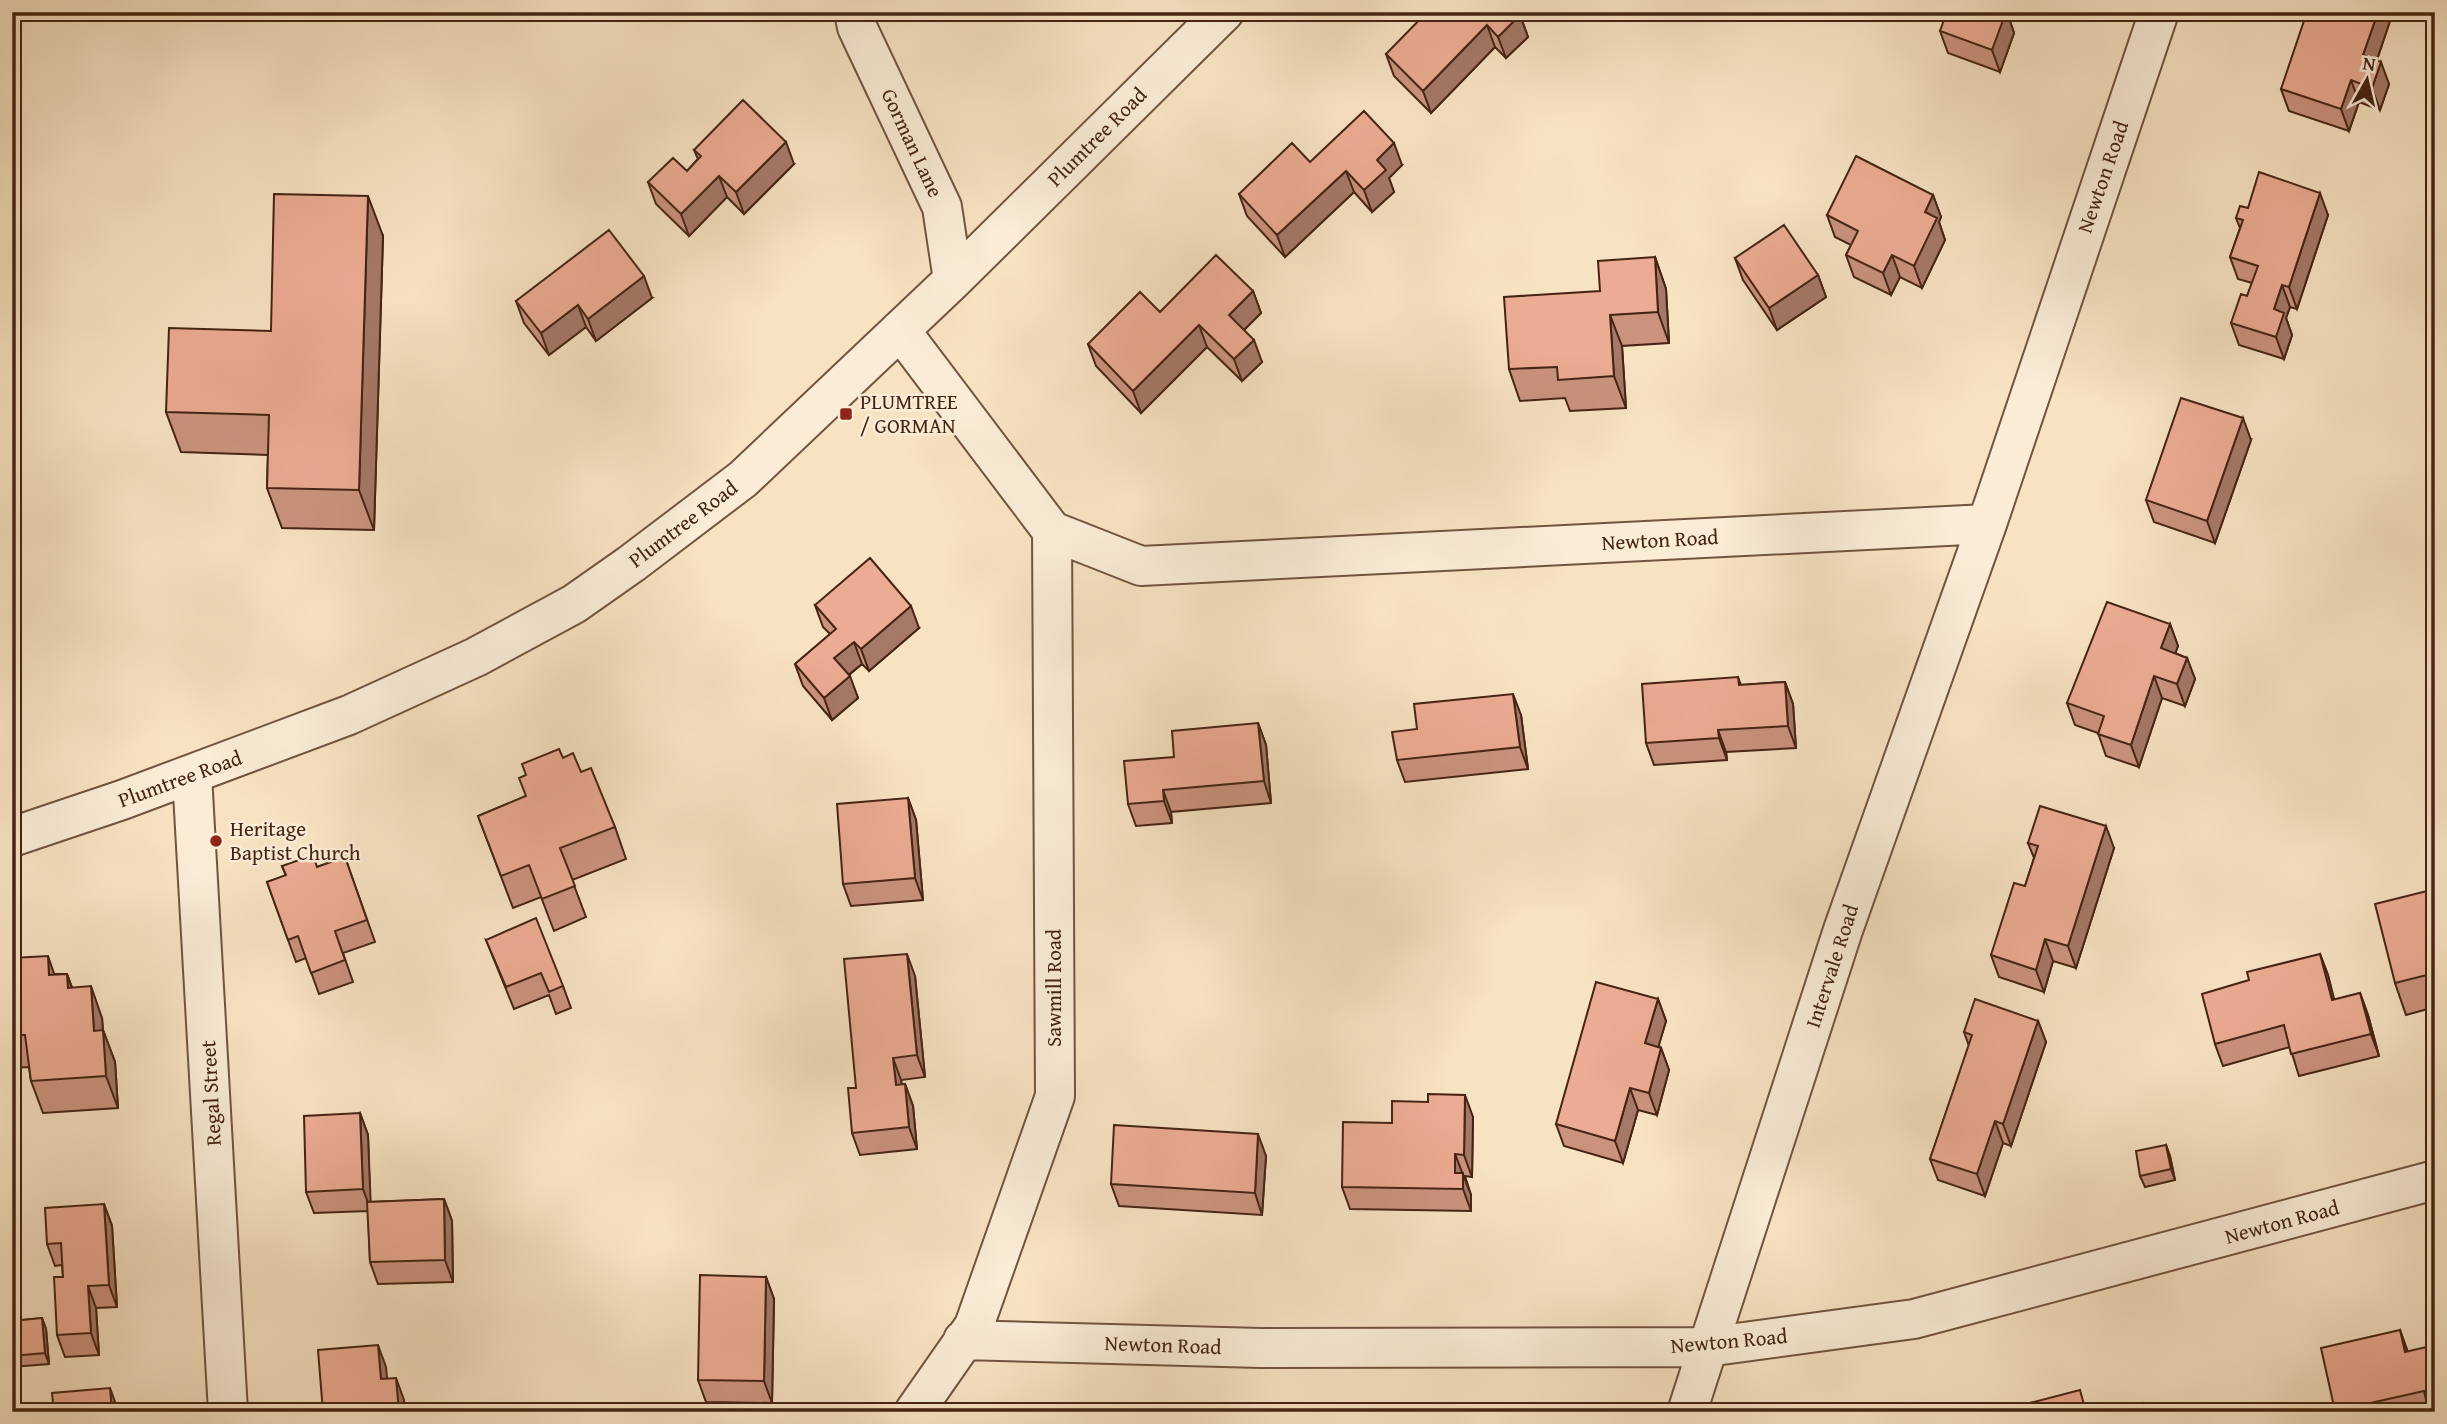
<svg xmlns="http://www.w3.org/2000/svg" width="2447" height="1424" font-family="'Gentium Book Plus',serif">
<rect width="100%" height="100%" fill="#f7e2c2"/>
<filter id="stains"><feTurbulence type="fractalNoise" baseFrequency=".00286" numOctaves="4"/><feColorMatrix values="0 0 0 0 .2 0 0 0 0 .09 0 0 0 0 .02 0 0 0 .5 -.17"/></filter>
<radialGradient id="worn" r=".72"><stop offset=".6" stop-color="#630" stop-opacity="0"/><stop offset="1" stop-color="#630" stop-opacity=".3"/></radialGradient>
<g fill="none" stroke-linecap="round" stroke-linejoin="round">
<defs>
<path id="minor" d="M854,12l3,15 85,180 11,73
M900,330l152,201 89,35 846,-42 172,-512
M192,775l36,637
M12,837l110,-37 227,-85 127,-58 98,-53 57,-40 112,-85 210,-199 271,-268
M963,1340l298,8 446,-1 207,-28 521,-139
M914,1412l60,-86 81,-230 -3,-565
M1687,1412l156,-482 144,-406"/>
</defs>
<use href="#minor" stroke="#72543f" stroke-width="42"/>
<use href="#minor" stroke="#faecd7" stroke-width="38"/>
</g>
<path fill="#cb937e" stroke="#452413" stroke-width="2" d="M2011,12l-2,6 5,15 -14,39 -52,-19 -8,-22z
M2322,12h69l1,3 -15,45 12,24 -9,26 -21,-8 -10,29 -60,-20 -8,-22z
M1455,14l65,1 8,22 -22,21 -11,-11 -64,66 -37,-37 -8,-22z
M694,150l100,14 -50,50 -17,-17 -38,39 -33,-32 -8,-22 39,-11 11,-12z
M1310,162l92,3 -13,13 5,14 -22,20 -18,-20 -69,65 -38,-41 -8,-22z
M1933,195l8,22 -2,5 6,18 -23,48 -22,-11 -9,18 -37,-18 -8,-22 5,-10 -16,-8 -8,-22z
M2248,208l80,7 -31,94 -7,-2 -4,11 6,17 -8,24 -45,-14 -8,-22 16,-27 5,-13 -14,-4 -8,-22 10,-29 -4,-10z
M383,236l-9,294 -92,-2 -15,-40 1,-33 -87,-3 -15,-40 105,-81z
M1655,257l11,32 3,54 -47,3 4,62 -56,3 -5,-13 -45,3 -11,-32z
M1735,258l83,17 8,22 -49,33 -34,-50z
M1253,291l8,22 -17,17 18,32 -20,19 -35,-34 -66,66 -45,-47 -8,-22 72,-32z
M652,298l-56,43 -10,-14 -37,28 -25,-32 -8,-22z
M2251,440l-36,103 -61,-21 -8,-22z
M815,605l104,23 -50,43 -7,-7 -13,11 9,23 -26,22 -29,-34 -8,-22 35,-30 -7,-7z
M2170,624l8,22 -3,7 12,5 8,21 -10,27 -23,-8 -23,69 -33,-11 -8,-23 -23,-8 -8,-22z
M1738,677l3,8 44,-3 8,22 3,44 -70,4 1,8 -73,5 -8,-22z
M1521,715l7,54 -123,13 -8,-22z
M1258,723l8,22 5,58 -100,9 1,11 -36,3 -8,-22 46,-47z
M563,758l18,14 34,55 11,32 -54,21 14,37 -32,14 -13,-34 -28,11 -35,-92 48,-20z
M908,798l8,22 7,80 -72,6 -8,-22z
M2028,843l86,5 -38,120 -23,-7 -9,31 -45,-15 -8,-22 34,-69 9,-28z
M345,857l30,85 -32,11 10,29 -34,12 -13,-36 -10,4 -29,-80 19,-6 -4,-10 35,1z
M2435,889v118l-29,8 -11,-32z
M486,940l77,46 8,22 -15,6 -7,-19 -35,14z
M2320,954l8,21 6,25 26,-7 8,22 11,41 -80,20 -9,-29 -67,19 -8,-22z
M12,958l43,16h12l5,13 30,31 1,12 12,32 3,46 -75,5 -12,-32 -2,-14 -17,1z
M915,976l10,101 -24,3 1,5 3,-1 8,22 4,43 -57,6 -8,-22z
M1658,999l8,22 -8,26 3,1 8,22 -12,45 -19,-5 -15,53 -59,-17 -8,-22z
M2038,1021l8,21 -35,104 -8,-3 -18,53 -47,-16 -8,-21 39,-113 -5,-14z
M360,1113l8,22 2,67 74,-3 8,22 1,61 -75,2 -8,-22 -2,-51 -54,2 -8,-21z
M1473,1117l-1,60 -7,-1 6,19v16l-121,-2 -8,-22 50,-64z
M2166,1145l4,11 5,24 -30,7 -5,-11z
M1266,1156l-4,59 -143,-9 -8,-22z
M104,1204l8,22 5,81 -21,1 3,47 -34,2 -8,-22 6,-58 -1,-12 -7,1 -8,-22z
M766,1277l8,22 -2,104 -66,-1 -8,-22z
M42,1318l4,11 3,35 -37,3v-46z
M2400,1330l8,22 27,60h-100z"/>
<path fill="#a57867" stroke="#452413" stroke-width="2" d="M1999,12h12l-2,6 5,15 -14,39 -8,-22z
M2378,12h13l1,3 -21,62 -8,-22z
M1520,15l8,22 -22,21 -8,-21z
M1487,25l8,22 -64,66 -8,-22z
M2381,62l8,22 -9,26 -8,-22z
M2351,80l8,22 -10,29 -8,-22z
M786,142l8,22 -50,50 -8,-22z
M1394,143l8,22 -13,13 5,14 -22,20 -8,-22 13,-30z
M1346,171l8,21 -69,65 -8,-22z
M719,176l8,21 -38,39 -8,-22z
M2320,193l8,22 -31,94 -8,-22z
M1933,195l8,22 -2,5 6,18 -23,48 -8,-22 11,-54z
M368,196l15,40 -9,294 -15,-40z
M1892,255l8,22 -9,18 -8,-22z
M1655,257l11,32 3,54 -11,-31z
M1818,275l8,22 -49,33 -8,-22z
M644,276l8,22 -56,43 -8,-22z
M2282,285l8,22 -4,11 6,17 -8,24 -8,-22 -2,-28z
M1253,291l8,22 -24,24 -8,-22z
M578,305l8,22 -37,28 -8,-22z
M1610,315l12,31 4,62 -12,-32z
M1199,325l8,22 -66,66 -8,-22z
M1254,340l8,22 -20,19 -8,-22z
M2243,418l8,22 -36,103 -8,-22z
M911,606l8,22 -50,43 -8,-22z
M2170,624l8,22 -9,24 -8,-22z
M854,642l8,22 -20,16 -8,-22z
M2187,658l8,21 -10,27 -8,-22z
M850,676l8,22 -26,22 -8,-22z
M2154,676l8,22 -23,69 -8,-22z
M1785,682l8,22 3,44 -8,-22z
M1513,694l8,21 7,54 -8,-22z
M1258,723l8,22 5,58 -7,-22z
M1718,730l8,22 1,8 -8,-22z
M1163,790l8,22 1,11 -8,-22z
M908,798l8,22 7,80 -8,-22z
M2106,826l8,22 -38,120 -8,-22z
M2045,939l8,22 -9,31 -8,-22z
M907,954l8,22 10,101 -8,-22z
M2320,954l8,21 12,47 -8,-22z
M48,956l11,32 -10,-13z
M67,974l11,32 -10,-18z
M91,986l11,32 3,44 -11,-31z
M2360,993l8,22 11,41 -8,-22z
M1658,999l8,22 -13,44 -8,-22z
M2038,1021l8,21 -35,104 -8,-22z
M103,1030l12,32 3,46 -12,-32z
M1661,1048l8,22 -12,45 -8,-22z
M893,1058l8,22 3,27 -8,-22z
M905,1084l8,22 4,43 -8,-22z
M1630,1088l8,22 -15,53 -8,-22z
M1465,1095l8,22 -1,60 -8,-22z
M360,1113l8,22 3,76 -8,-22z
M1995,1121l8,22 -18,53 -8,-22z
M1258,1134l8,22 -4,59 -7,-22z
M2166,1145l4,11 5,24 -4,-11z
M1455,1154l16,41v16l-8,-22 -8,-16z
M444,1199l8,22 1,61 -8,-22z
M104,1204l8,22 5,81 -8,-22z
M766,1277l8,22 -2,104 -8,-22z
M88,1286l8,22 3,47 -8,-22z
M42,1318l4,11 3,35 -4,-11z
M2400,1330l11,32 -6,-10z
M378,1345l8,22 3,34 -8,-22z
M396,1378l8,22 1,12h-6z
M110,1388l8,22v2h-6z"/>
<path fill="#ecab93" stroke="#452413" stroke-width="2" d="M1427,12h26l2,2 3,-2h59l3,3 -22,22 -11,-12 -64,66 -37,-37z
M1947,12h59l-14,38 -52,-19z
M2307,12l14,4 1,-4h56l-15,43 18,7 -9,26 -21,-8 -10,29 -60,-20z
M743,100l43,42 -50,50 -17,-16 -38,38 -33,-32 25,-24 14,13 14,-15 -7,-6z
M1364,111l30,32 -17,17 9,10 -22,20 -18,-19 -69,64 -38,-41 53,-51 18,19z
M1856,156l77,39 -8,17 12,6 -23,48 -22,-11 -9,18 -37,-18 12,-24 -31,-16z
M2259,172l61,21 -31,94 -7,-2 -8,24 10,4 -8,24 -45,-14 10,-29 6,2 11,-30 -28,-9 13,-37 -7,-2 4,-12 8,2z
M274,194l94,2 -9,294 -92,-2 2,-73 -103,-3 3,-84 102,3z
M1784,225l34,50 -49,33 -34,-50z
M609,230l35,46 -56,43 -10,-14 -37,28 -25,-32z
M1216,255l37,36 -24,24 25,25 -20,19 -35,-34 -66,66 -45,-47 52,-52 20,20z
M1655,257l3,55 -48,3 4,61 -56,4 -1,-13 -48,2 -5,-72 96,-6 -2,-30z
M2181,398l62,20 -36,103 -61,-21z
M870,558l41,48 -50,43 -7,-7 -20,16 16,18 -26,22 -29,-34 41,-35 -21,-24z
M2107,602l63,22 -9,24 26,10 -10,26 -23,-8 -23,69 -33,-11 6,-18 -37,-13z
M1738,677l1,8 46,-3 3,44 -70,4 1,8 -73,5 -4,-59z
M1513,694l7,53 -123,13 -5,-28 25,-3 -3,-25z
M1258,723l6,58 -101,9 1,11 -36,3 -4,-43 50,-4 -2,-26z
M559,749l4,9 10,-5 8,19 10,-4 24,59 -55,21 15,38 -33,13 -13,-34 -28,11 -23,-60 48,-20 -7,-18 7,-3 -4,-11z
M908,798l7,80 -72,6 -6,-80z
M2040,806l66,20 -38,120 -23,-7 -9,31 -45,-15 23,-72 11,3 13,-40 -10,-3z
M313,855l4,12 28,-10 22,63 -32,11 10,29 -34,13 -13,-37 -10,4 -21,-58 19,-7 -4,-9z
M2435,889v84l-40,10 -20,-79z
M536,918l27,68 -14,6 -8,-19 -35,14 -20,-47z
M907,954l10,101 -24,3 3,27 9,-1 4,43 -57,6 -4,-45h8l-12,-129z
M2320,954l12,46 28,-7 11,41 -80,20 -7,-29 -69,19 -13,-50 47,-14 -2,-8z
M48,956l1,19 18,-1 1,14 23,-2 3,45 9,-1 3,46 -75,5 -6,-46h-13v-77z
M1596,982l62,17 -13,44 16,5 -12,45 -19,-5 -15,53 -59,-17z
M1975,999l63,22 -35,103 -8,-3 -18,53 -47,-15 42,-124 -8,-3z
M1428,1094l37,1 -1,60 -9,-1v19h8v16l-121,-2 1,-65 49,1v-22l36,1z
M360,1113l3,76 -57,3 -2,-76z
M1114,1125l144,9 -3,59 -144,-9z
M2166,1145l5,24 -31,7 -4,-25z
M444,1199l1,61 -75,2 -3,-60z
M104,1204l5,81 -21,1 3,47 -34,2 -3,-58h9l-2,-34 -14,1 -2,-36z
M700,1275l66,2 -2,104 -66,-1z
M42,1318l3,35 -33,3v-35z
M2400,1330l5,22 30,-7v67h-6l-5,-21 -89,20 -14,-63z
M378,1345l3,34 15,-1 3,34h-76l-5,-62z
M110,1388l2,24h-58l-2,-19z
M2080,1390l6,22h-91z
M2143,1403l2,9h-36z"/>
<g fill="#8f2418" stroke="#faecd7" stroke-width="2.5">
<rect x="839" y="407" width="14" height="14" rx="3.5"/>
<circle cx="216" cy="841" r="7"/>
</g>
<g text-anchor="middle" stroke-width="5" stroke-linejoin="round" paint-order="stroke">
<g font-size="21" fill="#452413" stroke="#faecd7">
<text transform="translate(1097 137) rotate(-45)" y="7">Plumtree Road</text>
<text transform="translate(912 143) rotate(65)" y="7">Gorman Lane</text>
<text transform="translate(2103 177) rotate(-71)" y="7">Newton Road</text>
<text transform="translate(683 524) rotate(-37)" y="7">Plumtree Road</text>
<text transform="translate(1660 540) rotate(-3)" y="7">Newton Road</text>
<text transform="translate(180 779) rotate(-20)" y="7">Plumtree Road</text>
<text transform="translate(1832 966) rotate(-72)" y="7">Intervale Road</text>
<text transform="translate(1054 988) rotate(-90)" y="7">Sawmill Road</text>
<text transform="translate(211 1093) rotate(-93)" y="7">Regal Street</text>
<text transform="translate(2282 1222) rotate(-15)" y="7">Newton Road</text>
<text transform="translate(1729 1341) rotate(-5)" y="7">Newton Road</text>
<text transform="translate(1163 1345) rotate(2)" y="7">Newton Road</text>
</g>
<g font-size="21" fill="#452413" stroke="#faecd7" text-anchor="start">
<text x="860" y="409">PLUMTREE<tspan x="860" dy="24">/ GORMAN</tspan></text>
<text x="230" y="836">Heritage<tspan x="230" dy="24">Baptist Church</tspan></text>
</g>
</g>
<rect width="2447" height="1424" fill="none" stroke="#f7e2c2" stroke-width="42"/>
<rect x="14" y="14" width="2419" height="1396" fill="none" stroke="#452413" stroke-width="3.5"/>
<rect x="21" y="21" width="2405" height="1382" fill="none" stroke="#452413" stroke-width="2"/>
<g transform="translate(2367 80) rotate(8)" stroke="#faecd7" stroke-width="5" paint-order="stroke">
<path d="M0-5L12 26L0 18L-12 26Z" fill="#452413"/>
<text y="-10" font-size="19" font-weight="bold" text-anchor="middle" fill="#452413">N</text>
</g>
<rect width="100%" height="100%" filter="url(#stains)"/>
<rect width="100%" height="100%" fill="url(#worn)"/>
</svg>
